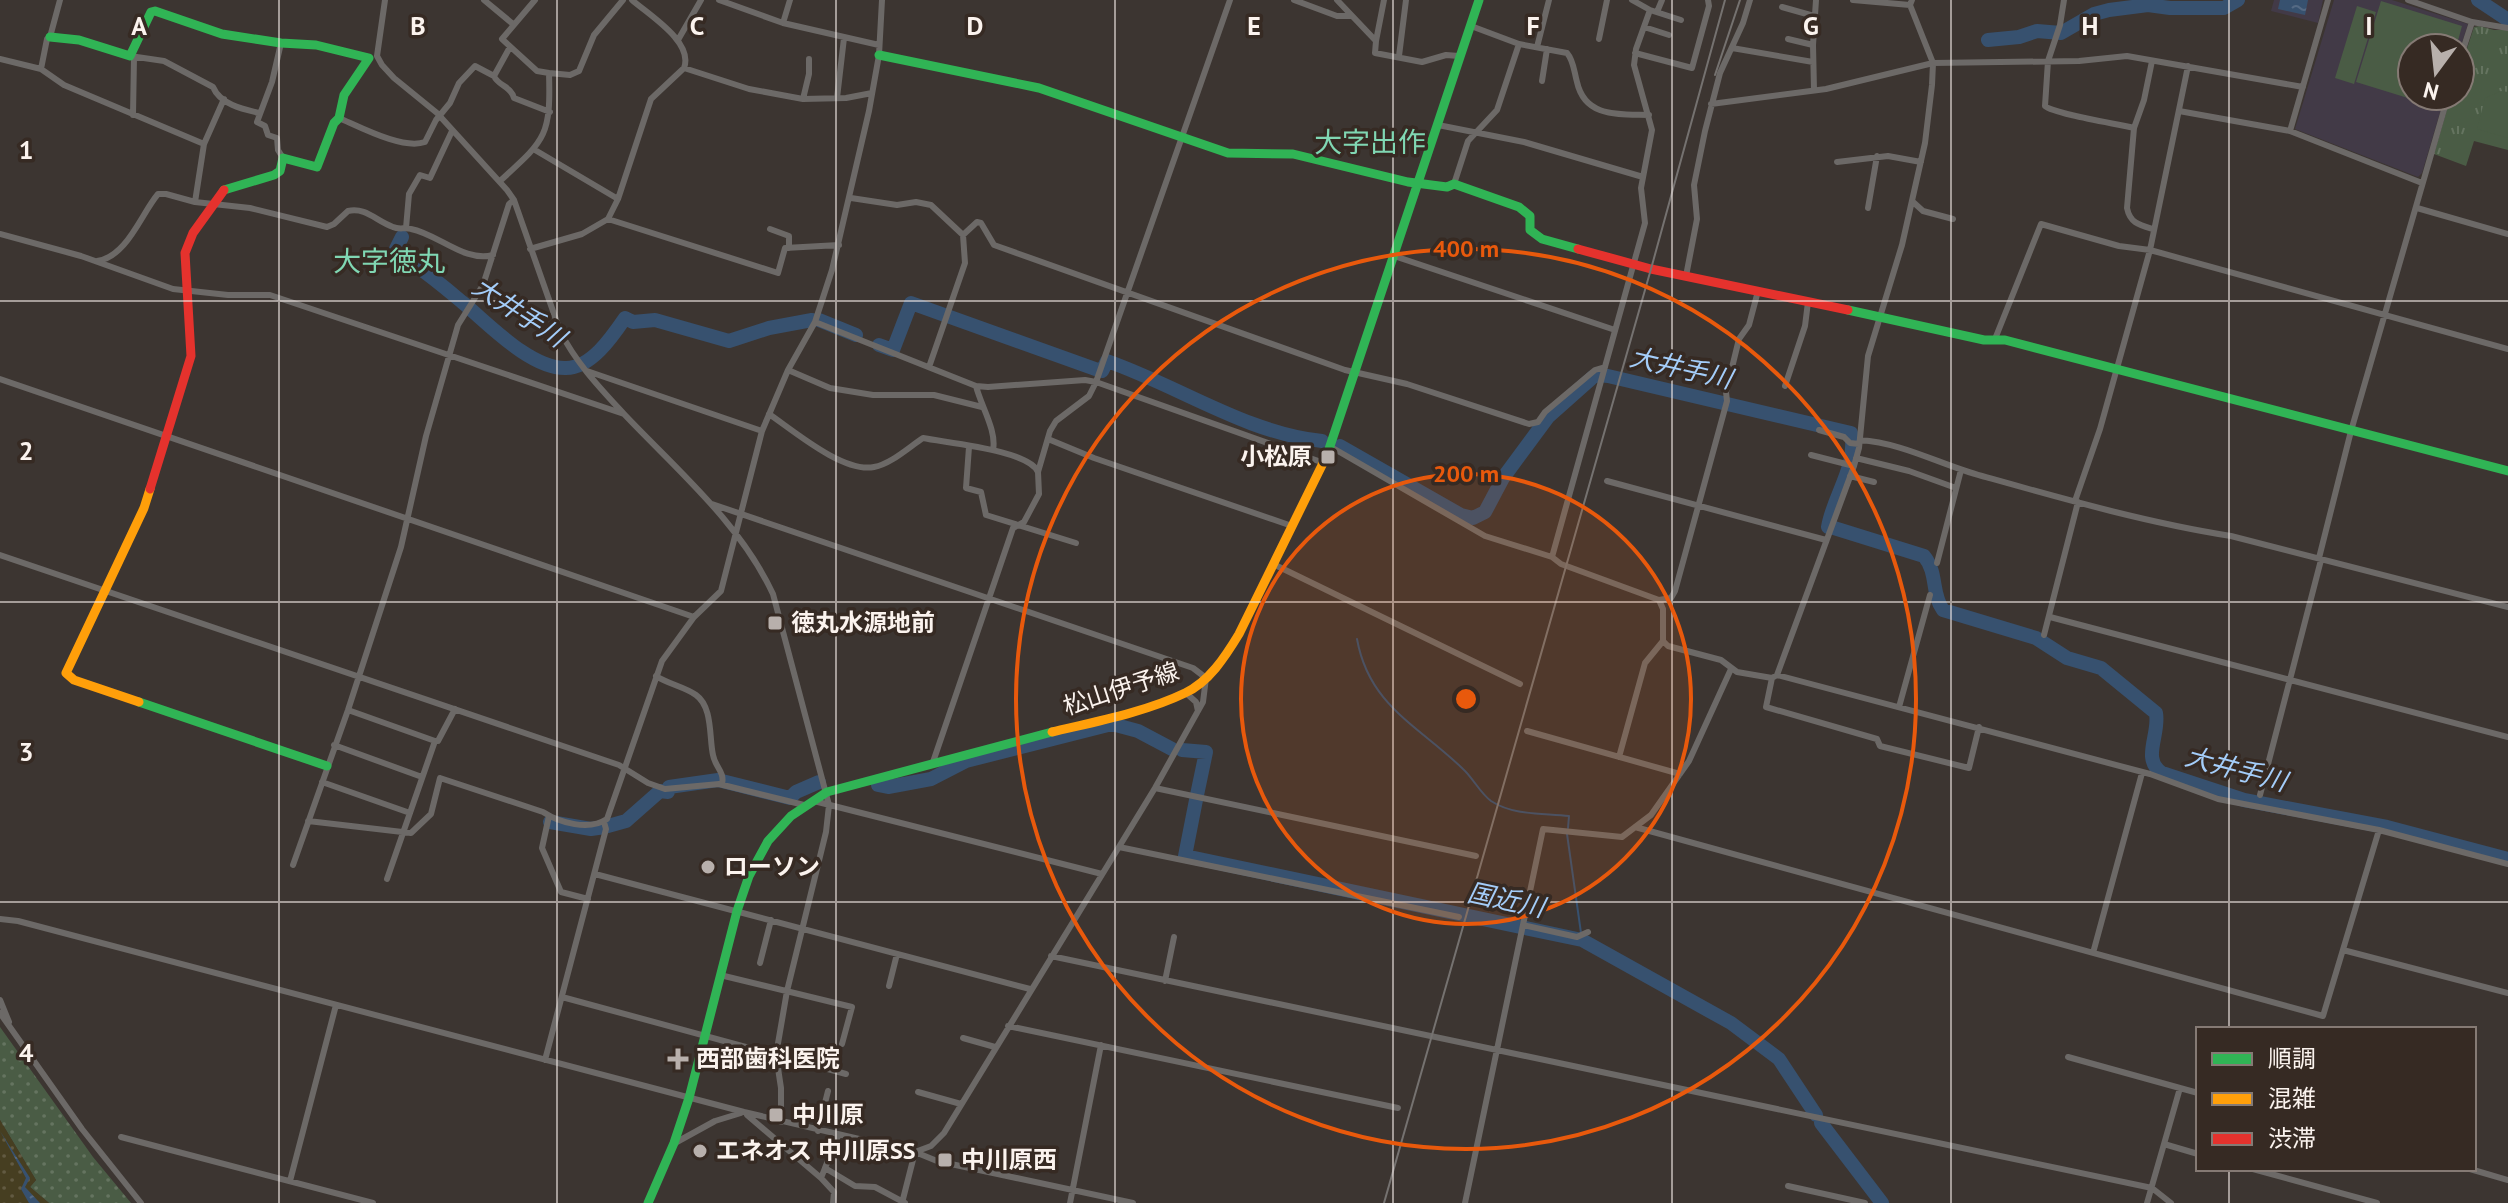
<svg xmlns="http://www.w3.org/2000/svg" width="2508" height="1203" font-family="'PT Sans','Noto Sans JP',sans-serif">
<defs>
<pattern id="grass-dots" width="8" height="8" patternUnits="userSpaceOnUse" patternTransform="scale(2)"><rect width="8" height="8" fill="#4a5c45"/><path d="M2 2h.1M6 6h.1" fill="none" stroke="#657460" stroke-width="1.8" stroke-linecap="round"/></pattern>
<pattern id="sand-dots" width="8" height="8" patternUnits="userSpaceOnUse" patternTransform="scale(2)"><rect width="8" height="8" fill="#463e21"/><path d="M2 2h.1M6 6h.1" fill="none" stroke="#625a42" stroke-width="1.8" stroke-linecap="round"/></pattern>
<pattern id="park-tufts" width="24" height="20" patternUnits="userSpaceOnUse" patternTransform="scale(2)"><rect width="24" height="20" fill="#4a5c45"/><path d="M3 7l-1-3M5 7V3M7 7l1-3M15 17l-1-3M17 17v-4M19 17l1-3" fill="none" stroke="#657460"/></pattern>
<pattern id="water-ripples" width="26" height="14" patternUnits="userSpaceOnUse" patternTransform="scale(2)"><rect width="26" height="14" fill="#37516f"/><path d="M2 4q2-2 4 0t4 0M15 11q2-2 4 0t4 0" fill="none" stroke="#556a84"/></pattern>
</defs>
<rect width="100%" height="100%" fill="#3c3531"/>
<path fill="#423a47" d="M2274,0h49l-5,23 -47,-12z
M2334,0h58l76,24 -8,25 -48,-1v48h33l-23,77 -4,4 -123,-48z"/>
<path fill="url(#grass-dots)" d="M0,1027l93,130 38,46h-82l-19,-16 6,-7 -36,-60z"/>
<path fill="url(#sand-dots)" d="M0,1120l36,60 -6,7 19,16h-49z"/>
<path fill="url(#park-tufts)" d="M2479,26l15,4h14v120l-34,-9 -8,25 -32,-12 17,-58h9v-26l14,-43z"/>
<path fill="#4a5c45" d="M2381,1l81,25 -6,22h-44v48h29l-4,11 -81,-25z
M2357,6l19,6 -22,72 -19,-6z
M2501,91l7,1v46l-31,-9 8,-31z"/>
<path fill="url(#water-ripples)" d="M2280,0h28l-3,15 -27,-6z
M0,1131l30,47 -5,9 15,16h-11l-8,-14 5,-11z"/>
<g fill="none" stroke-linecap="round" stroke-linejoin="round">
<path stroke="#37516f" stroke-width="2" d="M1357,639c12,67 62,87 106,130 10,9 17,24 28,32 23,15 53,12 78,15l-1,12
M1567,834l15,106"/>
<path stroke="#37516f" stroke-width="14" d="M2478,0l30,20
M1988,40l31,-3 18,-6 24,2 33,-19 15,-4 39,-5 22,3h54l14,-8
M402,237l-6,12 1,4c23,14 45,32 65,49 26,21 68,67 104,66 25,0 46,-31 59,-50l8,4 22,-2 74,21 40,-13 43,-8
M819,320l37,15
M879,345l14,5 18,-47 187,67
M1102,371l5,-10c72,25 139,72 215,80
M1340,446l121,69 12,3 12,-6 18,-34 45,-61 45,-40 5,-2 10,1 243,57c7,33 -18,63 -23,94
M1834,528l90,28c14,17 7,37 19,54l93,28 31,20 34,10 55,45c4,22 -15,46 6,60l82,27 143,27 121,32
M1182,750l24,2 -9,43
M878,785l10,2 43,-8 35,-18 146,-37 26,7 34,18
M669,787l49,-7 72,18 6,-6 23,-10
M1196,800l-11,56 397,84 149,83 48,36 37,56
M550,822l41,7 14,-2
M608,826l18,-5 34,-30 8,1
M1821,1123l61,80"/>
<path stroke="#6c6967" stroke-width="6" d="M385,0l-8,56 5,9 12,13 43,35 70,77 7,10 46,131c16,32 40,57 64,83 53,56 116,109 149,180l56,211 -3,27 -39,159 -11,64 5,33v34
M484,0l29,24
M719,0l64,23 96,22
M1294,0l43,16h13
M1337,0l39,41 -1,12 47,9 24,-7 13,1
M1853,0l57,5
M1912,0l-2,5 23,58 -1,22 -7,58 -23,102 -34,111 -9,92 -5,18 -77,209 -5,3 -6,29 111,32 3,7 89,22 10,-41
M2064,0l-4,25 -12,36 -3,45c9,8 73,18 89,22l-7,80c3,15 12,17 26,21
M2328,0l-38,131 132,52
M2408,0l64,22 36,6
M1782,7l32,9
M1650,10l31,10
M1657,12l5,-12
M783,23l7,-23
M1471,26l48,18 48,9c7,8 7,19 10,29 8,36 42,32 72,33
M1644,27l25,8
M1599,39l8,-39
M1788,39l25,6
M678,40l23,-40
M1376,41l8,-41
M281,43l-9,39 -15,40 8,4 3,9 9,3 1,12 5,8
M1537,47l12,-47
M1732,48l81,14
M1635,53l57,15 17,-62 -1,-6
M130,56l34,5 49,26c7,17 29,22 46,26
M1399,56l7,-56
M0,59l41,10 23,16 140,59 -9,58 55,6 77,19 7,-3 14,-13c18,-4 28,10 45,16 6,3 12,0 18,2 27,5 54,34 82,26
M2460,59l12,-37
M684,68l65,21 54,10 43,-1 26,-5
M41,69l6,-30 3,-2 10,-37
M549,73l21,2 9,-4 15,-36 29,-35
M494,76c4,10 17,10 20,22l36,14
M1542,81l5,-32
M1814,90l-1,-45 3,-45
M837,98l7,-60
M803,99l6,-25v-15
M1711,104l115,-15 107,-26 146,-2 48,-5 176,31
M2179,111l111,20
M133,115l1,-58
M339,118c21,9 64,32 86,24l11,-22 14,-17 9,-20 16,-17 19,10 16,-29
M1438,125l86,17 119,35
M2134,128l10,-28 8,-39
M204,144l20,-45
M535,150l83,49
M1837,162l51,-6 33,6
M500,181c45,-41 51,-44 49,-108l-12,-2 -35,-32 33,-39
M1454,184l14,-43 29,-31 22,-66
M851,198l46,7 19,-3 15,3 32,30 14,-13 4,1 13,22 351,125 62,14 122,40 9,-2 7,-10 50,-42 10,-3
M1912,201l11,10 30,8
M1868,208l9,-52
M2417,208l91,26
M608,219l170,54 7,-25 54,-3
M406,228l3,-34 11,-19 10,3 22,-47
M770,229l19,7v12
M0,234l81,22 92,33 55,6h42l354,119
M530,249l52,-15 26,-15 10,-20 33,-100 33,-31c10,-26 -35,-53 -52,-68
M1394,256l221,74
M97,261c30,-4 44,-47 61,-67h8l29,8
M1686,276l11,-57 -3,-34 11,-54 15,-58 23,-50 7,-23
M815,322l161,64 12,1 97,-7 11,2 228,81
M1995,339l46,-115 78,22 31,4 358,99
M929,367l36,-104 -2,-28
M788,370l42,18 43,7h61l48,12
M587,371l175,60
M0,379l694,238
M976,386c5,20 21,45 17,64
M1785,386l20,-60 3,-24
M769,414c25,17 74,59 105,53 17,-3 35,-20 49,-29 24,5 106,12 115,34
M1819,430l25,7 6,6 9,1
M1048,439l46,19 198,68
M1860,440c43,3 81,25 122,36 82,23 166,47 249,60l277,71
M969,447l-3,41 15,4 5,23 90,28
M1331,447l154,89 67,21 9,7 98,36 4,9v32l5,5 53,14 16,12 35,6
M1811,455l43,11
M1856,458l53,13 47,17
M1850,476l24,6
M1607,481l219,59
M2075,501l25,-72 50,-179 38,-184
M712,504l481,164 13,10 -3,24 -48,86 -211,345 -13,13 -16,6
M0,555l619,210 29,18 17,6 54,-5 85,21
M1552,557l93,-334 -4,-35 11,-58 -18,-65 2,-16 14,-39 -18,-10
M2319,558l32,-127 97,-335
M1937,563l24,-93
M1273,564l247,120
M1659,600l12,-2 4,-7 52,-190 -1,-9 13,-53 10,-14 9,-34
M2050,617l458,120
M2044,635l34,-133
M1777,675l373,99 68,25 161,31 129,34
M656,676c12,8 29,11 40,19 17,12 13,43 17,60 2,12 12,17 9,29
M1186,693l10,9 2,9
M1899,707l31,-112
M348,710l87,31
M1527,731l153,43
M334,745l88,32
M1619,757l26,-94 18,-22
M933,762l80,-234 11,-6 15,-28 -1,-22 12,-41 6,-10 33,-25 7,-14 134,-382
M322,782l88,31
M1155,788l321,68
M2260,795l61,-235
M814,801l288,73
M549,816l-7,32 19,44 27,7
M308,821l103,12 20,-19 9,-36 103,34c17,11 46,19 64,7l55,-158 32,-44 27,-26 41,-160 26,-61 27,-48 17,-52 37,-159 10,-56 3,-55
M1635,827l688,189 56,-186
M1119,847l340,70
M293,865l55,-155 53,-163 25,-111 32,-111 25,-40 26,-81 5,-4
M595,874l435,115
M387,879l48,-138h3l17,-32
M0,919l18,2 726,191 171,40 22,9 196,42
M1523,925l54,12 11,-5
M2343,950l165,43
M2093,953l49,-180
M1051,956l1101,232 19,15
M760,963l11,-43
M720,975l132,32 -10,37
M1165,981l9,-44
M889,986l8,-32
M562,997l284,77
M0,1000l9,22
M0,1013l82,116 59,74
M1008,1026l390,82
M963,1038l32,9
M2068,1057l130,36
M545,1060l61,-231 -2,-7
M918,1092l43,12
M747,1115l74,63 13,14 -1,11
M818,1131l10,-40
M121,1137l252,66
M675,1143l40,-22 26,-8
M2164,1144l16,-56
M825,1168l13,-32
M2253,1169l124,34
M2470,1169l38,11
M821,1178l4,-10 30,18 20,1 30,16
M290,1181l46,-176
M1788,1186l77,17
M902,1203l13,-51
M1070,1203l31,-158
M1465,1203l78,-374 79,8 29,-22 38,-54 42,-92
M2147,1203l17,-59 34,10"/>
<path stroke="#30b455" stroke-width="9" d="M50,37l29,3 51,16 21,-44 4,-1 67,23 59,9 35,2 53,13 -25,37 -5,23 -5,5 -17,44 -34,-9 -3,13 -6,4 -50,15
M879,55l160,33 189,65 65,1 115,28 39,5 7,-3 65,23 11,9v14l12,9 36,10
M1848,310l136,30h21l503,131
M1327,455l152,-455
M139,702l188,64
M648,1203l26,-60 15,-45 48,-187 12,-35 19,-35 23,-25 36,-24 225,-60"/>
<path stroke="#ff9f0a" stroke-width="9" d="M139,702l-65,-22 -8,-7 78,-165 6,-19
M1052,732c42,-10 94,-20 133,-39 24,-11 40,-36 54,-59l88,-179"/>
<path stroke="#e5322d" stroke-width="9" d="M1578,249l73,20 197,41
M150,489l41,-133 -6,-103 8,-20 31,-43"/>
<path stroke="#757270" stroke-width="2" d="M1715,75l25,-75
M1384,1203l267,-934 74,-269"/>
</g>
<path fill="none" stroke="#fbf3ee" stroke-width="2" stroke-opacity="0.55" d="M279,0v1203M557,0v1203M836,0v1203M1115,0v1203M1393,0v1203M1672,0v1203M1951,0v1203M2229,0v1029M0,301h2508M0,602h2508M0,902h2508M2229,1169v34"/>
<circle cx="1466" cy="699" r="225" fill="#e8590c" fill-opacity=".12"/>
<g fill="none" stroke="#e8590c" stroke-width="4">
<circle cx="1466" cy="699" r="225"/>
<circle cx="1466" cy="699" r="450"/>
</g>
<g fill="#b8b0ac" stroke="#362a23" stroke-width="3">
<rect x="1320" y="449" width="16" height="16" rx="4"/>
<rect x="767" y="615" width="16" height="16" rx="4"/>
<circle cx="708" cy="867" r="8"/>
<path d="M674 1047h8v8h8v8h-8v8h-8v-8h-8v-8h8z"/>
<rect x="768" y="1107" width="16" height="16" rx="4"/>
<circle cx="700" cy="1151" r="8"/>
<rect x="937" y="1152" width="16" height="16" rx="4"/>
</g>
<g text-anchor="middle" stroke-width="7" stroke-linejoin="round" paint-order="stroke">
<g font-size="24" font-weight="bold" fill="#fbf3ee" stroke="#362a23" text-anchor="start">
<text x="1312" y="465" text-anchor="end">小松原</text>
<text x="791" y="631">徳丸水源地前</text>
<text x="724" y="875">ローソン</text>
<text x="696" y="1067">西部歯科医院</text>
<text x="792" y="1123">中川原</text>
<text x="716" y="1159">エネオス 中川原SS</text>
<text x="961" y="1168">中川原西</text>
</g>
<g font-size="24" fill="#fbf3ee" stroke="#362a23">
<text transform="translate(1121 689) rotate(-18)" y="8">松山伊予線</text>
</g>
<g font-size="26" font-style="italic" fill="#a4cdf9" stroke="#362a23">
<text transform="translate(519 312) rotate(33)" y="9">大井手川</text>
<text transform="translate(1681 368) rotate(13)" y="9">大井手川</text>
<text transform="translate(2236 769) rotate(15)" y="9">大井手川</text>
<text transform="translate(1506 900) rotate(12)" y="9">国近川</text>
</g>
<g font-size="28" fill="#80d7b3" stroke="#362a23">
<text x="1370" y="152">大字出作</text>
<text x="389" y="271">大字徳丸</text>
</g>
</g>
<g font-size="26" text-anchor="middle" font-weight="bold" fill="#fbf3ee" stroke="#362a23" stroke-width="7" stroke-linejoin="round" paint-order="stroke">
<text x="139" y="35">A</text>
<text x="418" y="35">B</text>
<text x="697" y="35">C</text>
<text x="975" y="35">D</text>
<text x="1254" y="35">E</text>
<text x="1533" y="35">F</text>
<text x="1811" y="35">G</text>
<text x="2090" y="35">H</text>
<text x="2369" y="35">I</text>
<text x="26" y="159">1</text>
<text x="26" y="460">2</text>
<text x="26" y="761">3</text>
<text x="26" y="1062">4</text>
</g>
<circle cx="1466" cy="699" r="12" fill="#e8590c" stroke="#362a23" stroke-width="4"/>
<g font-size="24" text-anchor="middle" font-weight="bold" fill="#e8590c" stroke="#362a23" stroke-width="7" stroke-linejoin="round" paint-order="stroke">
<text x="1466" y="257">400 m</text>
<text x="1466" y="482">200 m</text>
</g>
<rect x="2196" y="1027" width="280" height="144" fill="#362a23" stroke="#857a74" stroke-width="2"/>
<rect x="2212" y="1053" width="40" height="12" fill="#30b455" stroke="#857a74" stroke-width="2"/>
<text x="2268" y="1067" font-size="24" fill="#fbf3ee">順調</text>
<rect x="2212" y="1093" width="40" height="12" fill="#ff9f0a" stroke="#857a74" stroke-width="2"/>
<text x="2268" y="1107" font-size="24" fill="#fbf3ee">混雑</text>
<rect x="2212" y="1133" width="40" height="12" fill="#e5322d" stroke="#857a74" stroke-width="2"/>
<text x="2268" y="1147" font-size="24" fill="#fbf3ee">渋滞</text>
<g transform="translate(2436 72) rotate(195)"><circle r="38" fill="#362a23" stroke="#857a74" stroke-width="2"/>
<path d="M0-6L14 30L0 20L-14 30Z" fill="#b8b0ac"/>
<text y="-12" font-size="22" font-weight="bold" text-anchor="middle" fill="#fbf3ee">N</text>
</g>
</svg>
